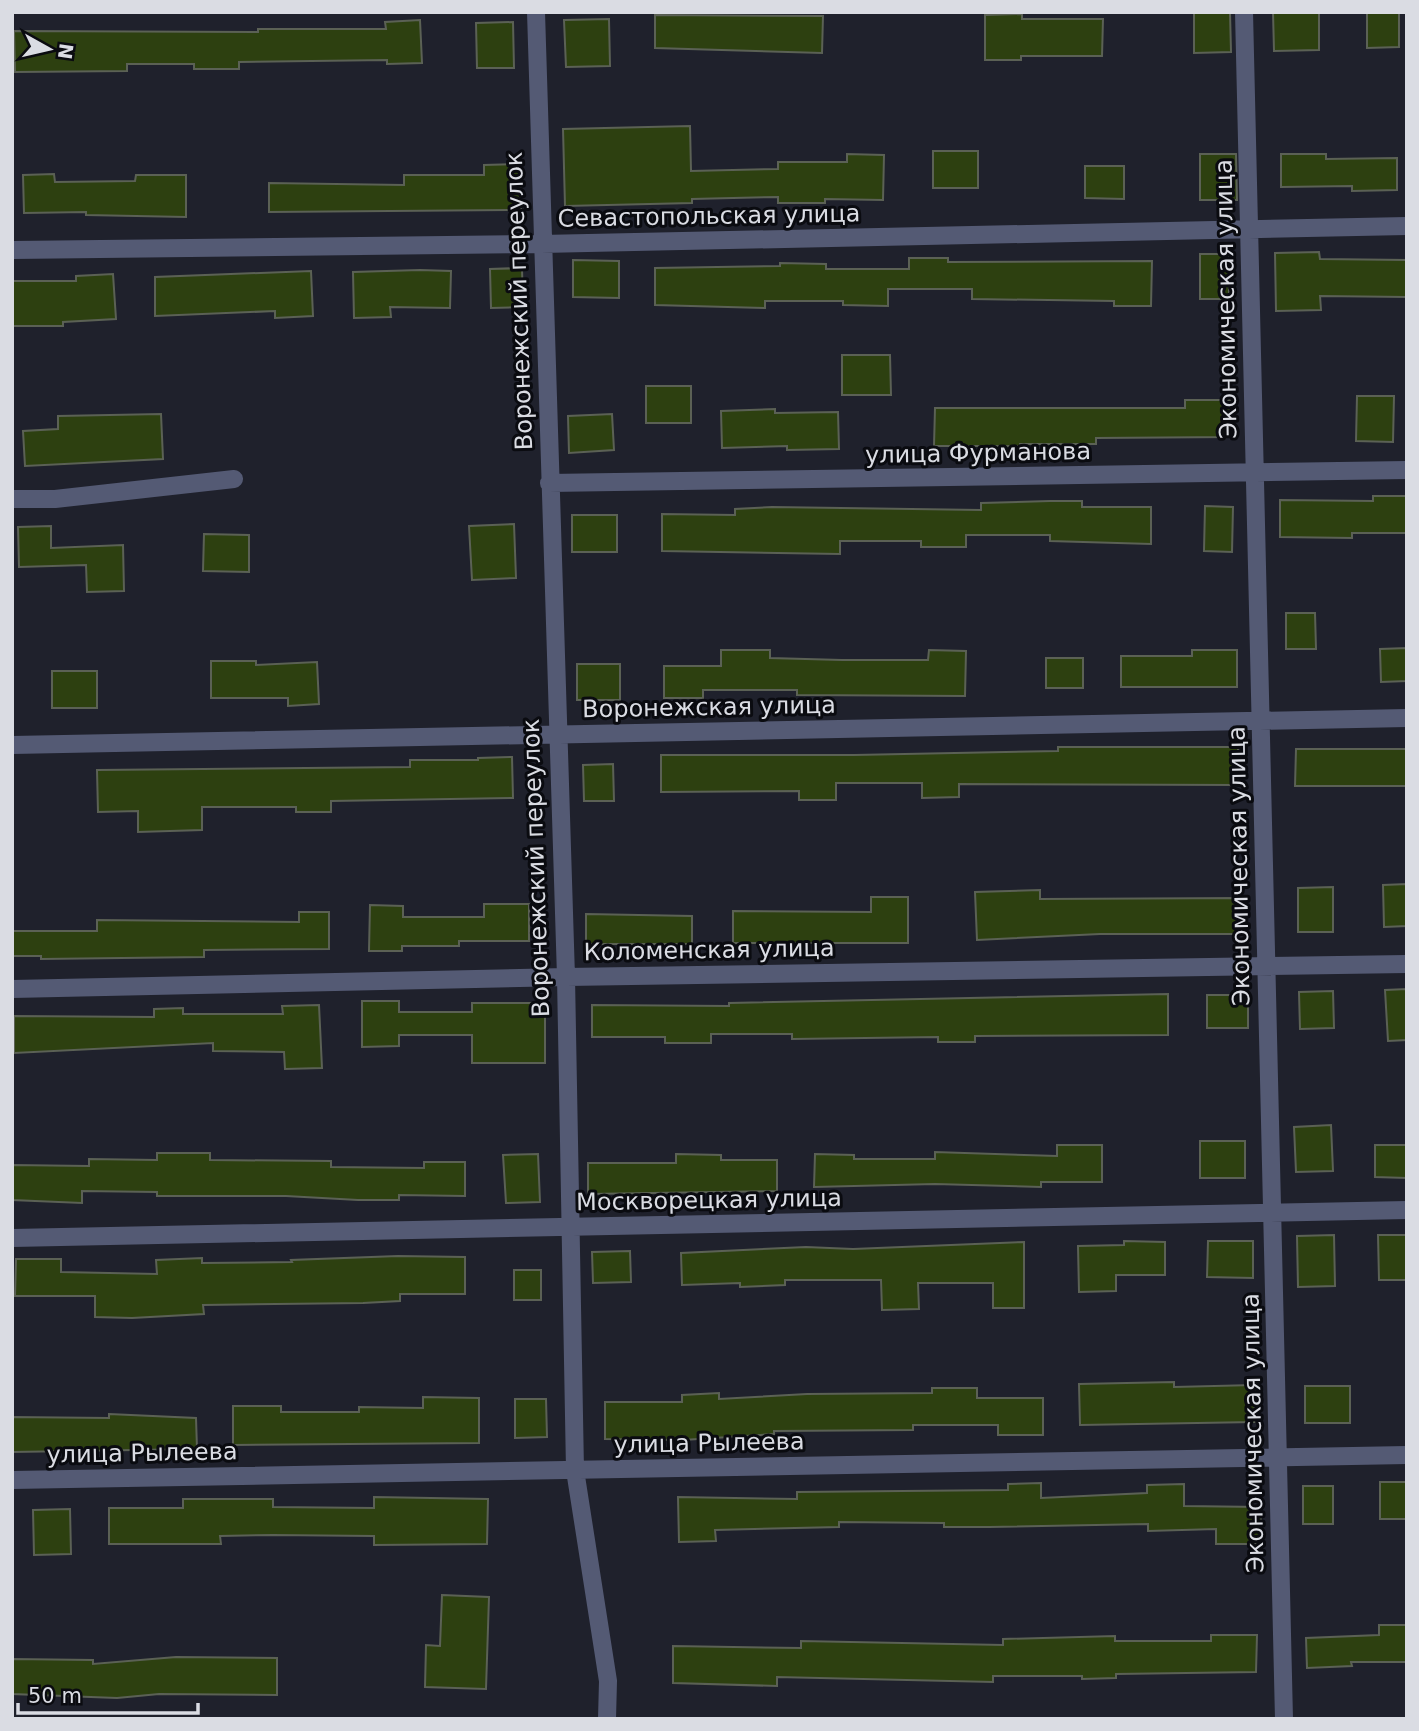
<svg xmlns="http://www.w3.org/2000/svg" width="1419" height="1731" font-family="'DejaVu Sans',sans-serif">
<rect width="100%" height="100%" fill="#1f212c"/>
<path fill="#2d4010" stroke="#5b6155" stroke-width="2" d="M 1194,12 L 1230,12 L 1231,52 L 1194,53 Z
M 1273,12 L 1319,12 L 1319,50 L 1274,51 Z
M 1367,12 L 1399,12 L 1399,47 L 1367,48 Z
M 1022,14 L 1022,19 L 1103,19 L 1102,56 L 1021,56 L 1021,60 L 985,60 L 985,15 Z
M 655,15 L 823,16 L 822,53 L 655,48 Z
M 609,19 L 610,66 L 566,67 L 564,20 Z
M 420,20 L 422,63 L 387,64 L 387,60 L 239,62 L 239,69 L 194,69 L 194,64 L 127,64 L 127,71 L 15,72 L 14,31 L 258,32 L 258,29 L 386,29 L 385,22 Z
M 513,22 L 514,68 L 477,68 L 476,23 Z
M 690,126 L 691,171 L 778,169 L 778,162 L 847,162 L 847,154 L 884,155 L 883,200 L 825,199 L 825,203 L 778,203 L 778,197 L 692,199 L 692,203 L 565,206 L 563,129 Z
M 933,151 L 978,151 L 978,188 L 933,188 Z
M 1200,154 L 1236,154 L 1237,200 L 1200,200 Z
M 1281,154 L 1326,154 L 1326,159 L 1397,158 L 1397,190 L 1352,191 L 1352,186 L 1281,187 Z
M 520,164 L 521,210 L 269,212 L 269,183 L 404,185 L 404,175 L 484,175 L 484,165 Z
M 1085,166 L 1124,166 L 1124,199 L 1085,198 Z
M 54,174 L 55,182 L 135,181 L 136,175 L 186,175 L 186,217 L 86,215 L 86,212 L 24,213 L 23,175 Z
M 1319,252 L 1320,259 L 1407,260 L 1407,297 L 1320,296 L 1321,310 L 1276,311 L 1275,253 Z
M 1200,254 L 1229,254 L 1229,299 L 1200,299 Z
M 909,258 L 948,258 L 948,262 L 1152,261 L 1151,306 L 1114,306 L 1114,301 L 972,299 L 972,289 L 888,289 L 888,306 L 843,305 L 843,301 L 765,301 L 765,308 L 655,305 L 655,268 L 780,266 L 780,263 L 826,264 L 826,269 L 909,269 Z
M 573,260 L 619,261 L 619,298 L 573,297 Z
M 522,268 L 523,307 L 491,308 L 490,269 Z
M 420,270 L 451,271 L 450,308 L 390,307 L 391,317 L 354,318 L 353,272 Z
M 311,271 L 313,316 L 275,318 L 275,311 L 155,316 L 155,277 Z
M 113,274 L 116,319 L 63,322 L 63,326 L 12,326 L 12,281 L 76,281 L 76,276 Z
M 842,355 L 890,355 L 891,395 L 842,395 Z
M 646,386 L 691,386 L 691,423 L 646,423 Z
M 1357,396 L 1394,396 L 1393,442 L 1356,441 Z
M 1185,400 L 1230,400 L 1230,437 L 1096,438 L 1096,444 L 1020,444 L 1020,446 L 934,446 L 935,408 L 1185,408 Z
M 775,409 L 775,413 L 838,412 L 839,449 L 787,450 L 787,446 L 722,448 L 721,411 Z
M 161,414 L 163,459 L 25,466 L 23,431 L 58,429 L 58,416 Z
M 612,414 L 614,450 L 569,453 L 568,416 Z
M 1373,496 L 1407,496 L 1407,533 L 1352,533 L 1352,538 L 1280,537 L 1280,500 L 1373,501 Z
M 1050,501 L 1082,501 L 1082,507 L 1151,507 L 1151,544 L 1050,541 L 1050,535 L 966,535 L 966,547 L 921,547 L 921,541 L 840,541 L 840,554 L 662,551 L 662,514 L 735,515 L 735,509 L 772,507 L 981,510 L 981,503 Z
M 1205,506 L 1233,507 L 1232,552 L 1204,551 Z
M 572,515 L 617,515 L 617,552 L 572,552 Z
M 514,524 L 516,578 L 472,580 L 469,526 Z
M 51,526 L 51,548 L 123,545 L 124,591 L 87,592 L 86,565 L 19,567 L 18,527 Z
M 204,534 L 249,535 L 249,572 L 203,571 Z
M 1286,613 L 1315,613 L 1316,649 L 1286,649 Z
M 1407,648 L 1407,681 L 1381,682 L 1380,649 Z
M 721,650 L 770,650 L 770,658 L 842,660 L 928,660 L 929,650 L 966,651 L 965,696 L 797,695 L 797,690 L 703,690 L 703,698 L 664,698 L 664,666 L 721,666 Z
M 1192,650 L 1237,650 L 1237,687 L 1121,687 L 1121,656 L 1192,656 Z
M 1046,658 L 1083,658 L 1083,688 L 1046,688 Z
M 211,661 L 256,661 L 256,665 L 317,662 L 319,704 L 288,706 L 288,698 L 211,698 Z
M 577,664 L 620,664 L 620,700 L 577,700 Z
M 52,671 L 97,671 L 97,708 L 52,708 Z
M 1058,747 L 1238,747 L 1238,785 L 959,784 L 959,797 L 922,798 L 922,783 L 836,783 L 836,800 L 799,800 L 799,791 L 661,792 L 661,755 L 854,755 L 1058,751 Z
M 1296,749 L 1407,749 L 1407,786 L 1295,786 Z
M 512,757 L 513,798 L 331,801 L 331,812 L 296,812 L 296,807 L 202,807 L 202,830 L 138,832 L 138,811 L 98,812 L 97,770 L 410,767 L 410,760 L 478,760 L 478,758 Z
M 613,764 L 614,801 L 584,801 L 583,765 Z
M 1407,884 L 1407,926 L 1384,927 L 1383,885 Z
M 1333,887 L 1333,932 L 1298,932 L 1298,888 Z
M 1040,890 L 1040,899 L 1245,898 L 1245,934 L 1100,934 L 977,940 L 975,892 Z
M 871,897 L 908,897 L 908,943 L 733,943 L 733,911 L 871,912 Z
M 484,904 L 529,904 L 529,941 L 459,941 L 459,946 L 402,946 L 402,951 L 369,951 L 370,905 L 403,906 L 403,917 L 484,917 Z
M 299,912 L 329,912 L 329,949 L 204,950 L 204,957 L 41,959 L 41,956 L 12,956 L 12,931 L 97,931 L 97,920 L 299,922 Z
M 586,914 L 692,916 L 692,944 L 586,944 Z
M 1407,989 L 1407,1040 L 1388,1041 L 1385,990 Z
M 1333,991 L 1334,1028 L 1300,1029 L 1299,992 Z
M 1168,994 L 1168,1035 L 975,1036 L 975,1042 L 938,1042 L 938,1037 L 792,1039 L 792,1034 L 711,1034 L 711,1043 L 665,1043 L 665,1037 L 592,1037 L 592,1005 L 729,1006 L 729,1003 Z
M 1207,995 L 1248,995 L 1248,1028 L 1207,1028 Z
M 362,1001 L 399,1001 L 399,1012 L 472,1012 L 472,1003 L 545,1003 L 545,1063 L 472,1063 L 472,1035 L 399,1035 L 399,1046 L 362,1047 Z
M 319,1005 L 322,1068 L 285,1069 L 284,1052 L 213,1051 L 213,1043 L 14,1053 L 14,1016 L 154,1017 L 154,1009 L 183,1008 L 183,1014 L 283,1014 L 282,1006 Z
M 1331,1125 L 1333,1171 L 1296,1172 L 1294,1127 Z
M 1200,1141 L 1245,1141 L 1245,1178 L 1200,1178 Z
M 1057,1145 L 1102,1145 L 1102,1182 L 1041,1182 L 1041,1187 L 935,1184 L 814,1187 L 815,1154 L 854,1155 L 854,1159 L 935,1159 L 935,1152 L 1057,1156 Z
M 1375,1145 L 1407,1145 L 1407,1178 L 1375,1177 Z
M 157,1153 L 210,1153 L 210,1160 L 331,1161 L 331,1167 L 424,1168 L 424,1162 L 465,1162 L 465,1196 L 399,1195 L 399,1200 L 358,1200 L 286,1196 L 157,1196 L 157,1192 L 82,1191 L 82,1203 L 12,1200 L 12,1165 L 89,1166 L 89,1159 L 157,1160 Z
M 538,1154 L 540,1202 L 506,1203 L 503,1155 Z
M 676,1154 L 721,1155 L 721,1160 L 777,1160 L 777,1191 L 588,1194 L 588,1163 L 676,1163 Z
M 1334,1235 L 1335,1286 L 1298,1287 L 1297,1236 Z
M 1378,1235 L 1407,1235 L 1407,1280 L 1379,1280 Z
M 1124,1241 L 1165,1242 L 1165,1275 L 1116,1275 L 1116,1291 L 1079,1292 L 1078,1246 L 1124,1245 Z
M 1208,1241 L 1253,1241 L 1253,1278 L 1207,1277 Z
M 1024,1242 L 1024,1308 L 993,1308 L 993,1283 L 918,1283 L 919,1309 L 882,1310 L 881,1280 L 785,1280 L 785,1285 L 740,1287 L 740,1283 L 682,1285 L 681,1253 L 806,1247 L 853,1249 Z
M 630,1251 L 631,1282 L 593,1283 L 592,1252 Z
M 398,1256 L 465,1257 L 465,1294 L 400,1294 L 400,1301 L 363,1303 L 203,1305 L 204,1314 L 132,1318 L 95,1317 L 95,1296 L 15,1296 L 16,1259 L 61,1259 L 61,1272 L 157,1274 L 156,1260 L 202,1258 L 202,1263 L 292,1262 L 291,1260 Z
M 514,1270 L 541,1270 L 541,1300 L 514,1300 Z
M 1174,1382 L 1174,1387 L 1254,1385 L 1255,1422 L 1080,1425 L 1079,1384 Z
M 1305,1386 L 1350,1386 L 1350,1423 L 1305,1423 Z
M 932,1388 L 977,1388 L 977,1398 L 1043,1398 L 1043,1435 L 998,1435 L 998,1425 L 913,1425 L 913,1430 L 774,1431 L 774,1434 L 683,1440 L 605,1439 L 605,1402 L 682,1402 L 682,1395 L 719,1393 L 719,1399 L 807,1394 L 932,1393 Z
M 423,1397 L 479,1398 L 479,1443 L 233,1445 L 233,1406 L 281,1406 L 281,1412 L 359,1412 L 359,1407 L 423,1408 Z
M 515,1399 L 546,1399 L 547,1437 L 515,1438 Z
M 109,1414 L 196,1418 L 197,1449 L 12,1452 L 12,1417 L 109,1418 Z
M 1380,1482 L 1407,1482 L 1407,1519 L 1380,1519 Z
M 1041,1483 L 1041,1498 L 1147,1493 L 1147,1485 L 1184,1484 L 1184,1506 L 1261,1507 L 1261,1544 L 1216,1544 L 1216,1529 L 1148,1531 L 1148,1524 L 989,1527 L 944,1527 L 944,1523 L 839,1522 L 839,1527 L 715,1530 L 716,1541 L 679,1542 L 678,1497 L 797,1499 L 797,1492 L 1008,1490 L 1008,1484 Z
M 1303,1486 L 1333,1486 L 1333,1524 L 1303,1524 Z
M 374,1497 L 488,1499 L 487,1544 L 374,1545 L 374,1536 L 273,1535 L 220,1536 L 221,1544 L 109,1544 L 109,1508 L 183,1508 L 183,1499 L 273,1499 L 273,1507 L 374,1508 Z
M 70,1509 L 71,1554 L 34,1555 L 33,1510 Z
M 442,1595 L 489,1597 L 486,1689 L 425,1687 L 426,1645 L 440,1646 Z
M 1379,1625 L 1407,1625 L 1407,1662 L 1351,1662 L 1352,1666 L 1307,1668 L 1306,1638 L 1379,1635 Z
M 1211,1635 L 1257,1635 L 1256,1672 L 1116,1674 L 1116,1678 L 1082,1679 L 1082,1676 L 993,1676 L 993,1682 L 777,1677 L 777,1686 L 673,1683 L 673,1646 L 801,1648 L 801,1641 L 1003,1645 L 1003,1639 L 1115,1636 L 1115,1641 L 1211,1641 Z
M 176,1657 L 277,1658 L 277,1695 L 159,1694 L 117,1698 L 12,1694 L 12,1659 L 93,1660 L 93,1664 Z"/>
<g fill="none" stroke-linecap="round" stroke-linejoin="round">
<path stroke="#545a74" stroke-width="18" d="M 536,12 L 566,977 L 575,1470 L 608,1681 L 607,1719
M 1244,12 L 1284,1719
M 12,250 L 541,244 L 1407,226
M 549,483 L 1407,470
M 12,499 L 55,499 L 234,479
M 12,745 L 1407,718
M 12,989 L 566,977 L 1407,964
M 12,1238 L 1407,1210
M 12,1480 L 1407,1455"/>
</g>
<g text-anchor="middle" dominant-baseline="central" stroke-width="6" stroke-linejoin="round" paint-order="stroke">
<g font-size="24" fill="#dadce3" stroke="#0a0b10">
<text transform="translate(709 216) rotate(-1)">Севастопольская улица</text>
<text transform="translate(1226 299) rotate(-91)">Экономическая улица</text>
<text transform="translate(519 301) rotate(-92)">Воронежский переулок</text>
<text transform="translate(978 453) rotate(-1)">улица Фурманова</text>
<text transform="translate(709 707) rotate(-1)">Воронежская улица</text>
<text transform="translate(1239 866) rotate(-91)">Экономическая улица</text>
<text transform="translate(536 868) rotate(-92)">Воронежский переулок</text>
<text transform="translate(709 950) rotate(-1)">Коломенская улица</text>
<text transform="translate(709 1200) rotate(-1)">Москворецкая улица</text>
<text transform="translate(1253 1433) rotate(-91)">Экономическая улица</text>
<text transform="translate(709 1443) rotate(-1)">улица Рылеева</text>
<text transform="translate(142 1453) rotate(-1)">улица Рылеева</text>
</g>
</g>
<rect width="1419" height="1731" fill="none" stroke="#dadce3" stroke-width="28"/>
<g transform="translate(49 49) rotate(98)" stroke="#0a0b10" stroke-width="5" paint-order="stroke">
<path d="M0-5L12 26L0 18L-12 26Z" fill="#dadce3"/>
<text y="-10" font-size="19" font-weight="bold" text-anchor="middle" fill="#dadce3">N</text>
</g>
<path d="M18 1703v10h180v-10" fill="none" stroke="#dadce3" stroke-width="3.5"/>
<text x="28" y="1703" font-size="21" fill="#dadce3" stroke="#0a0b10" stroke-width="5" paint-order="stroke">50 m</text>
</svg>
